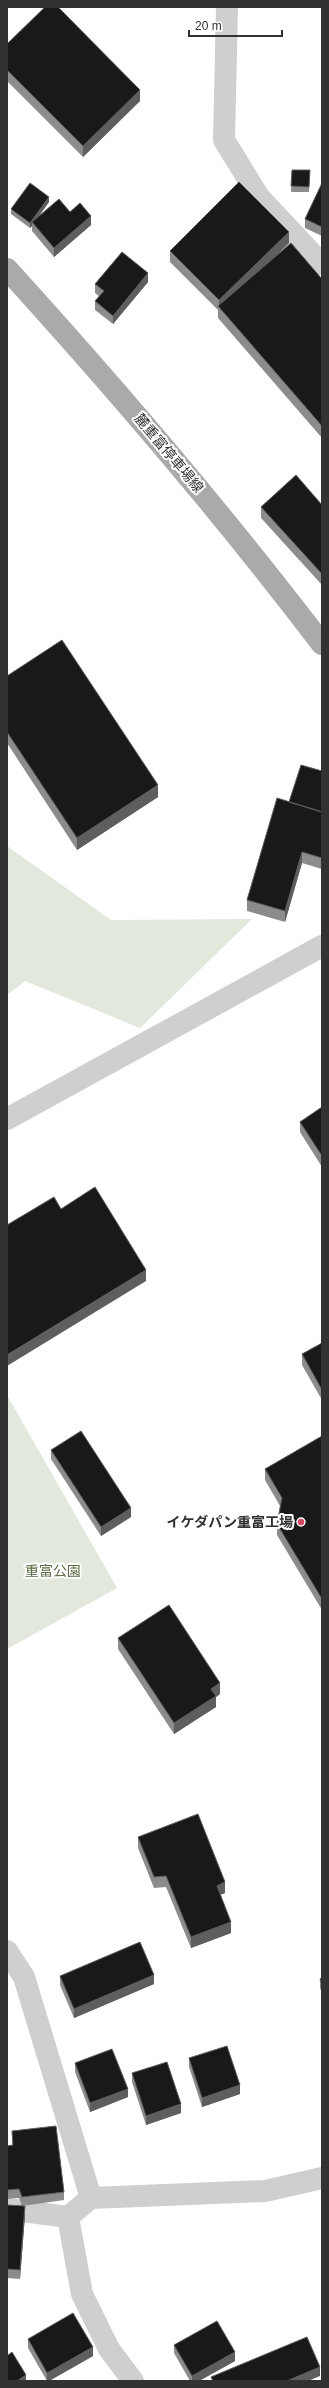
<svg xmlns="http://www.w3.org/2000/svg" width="329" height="2388" font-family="Arial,'Noto Sans JP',sans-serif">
<rect width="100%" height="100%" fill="#fff"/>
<path fill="#e3e8dc" d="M 7,846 L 111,920 L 252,919 L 140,1028 L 25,981 L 7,995 Z
M 7,1395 L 117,1588 L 7,1649 Z"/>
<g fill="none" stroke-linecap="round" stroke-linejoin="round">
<path stroke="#cfcfcf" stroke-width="22" d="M 227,7 L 224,140 L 259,197 L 322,264
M 7,1119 L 322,946
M 7,1951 L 24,1977 L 91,2198
M 7,2209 L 68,2217 L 91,2198 L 265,2191 L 322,2178
M 68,2217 L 82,2294 L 109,2349 L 133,2381"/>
<path stroke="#aaa" stroke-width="22" d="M 7,269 C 117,390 223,514 322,644"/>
</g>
<path fill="#8c8c8c" d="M 7,44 L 140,101 L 83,157 L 7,81 Z
M 292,170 L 310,170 L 309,192 L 291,192 Z
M 322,183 L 322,236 L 305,228 L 305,219 Z
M 49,202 L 39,216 L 70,212 L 91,225 L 54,257 L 32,231 L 32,226 L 30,228 L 11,214 L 11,209 Z
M 289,243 L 272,260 L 322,279 L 322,438 L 218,318 L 218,310 L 170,262 L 170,251 Z
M 148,282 L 113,324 L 95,310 L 95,301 L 99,296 L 95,293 L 95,284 Z
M 322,505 L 322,585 L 261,518 L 261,507 Z
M 7,676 L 158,797 L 77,850 L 7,743 Z
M 322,771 L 322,869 L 302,863 L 285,922 L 247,911 L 247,900 L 289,802 Z
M 322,1107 L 322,1167 L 300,1132 L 300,1122 Z
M 322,1343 L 322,1400 L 302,1365 L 302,1354 Z
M 322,1436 L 322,1610 L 277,1535 L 277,1524 L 280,1506 L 265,1480 L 265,1469 Z
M 51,1450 L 131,1517 L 101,1536 L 51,1459 Z
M 118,1638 L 220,1694 L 216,1697 L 216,1707 L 174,1734 L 118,1649 Z
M 138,1837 L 225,1893 L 220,1895 L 231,1933 L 191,1948 L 166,1887 L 154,1888 L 138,1848 Z
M 60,1976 L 154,1984 L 74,2018 L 60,1985 Z
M 322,1978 L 322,1993 L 320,1988 L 320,1979 Z
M 189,2058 L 240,2094 L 202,2107 L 189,2067 Z
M 75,2063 L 128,2097 L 90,2112 L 75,2072 Z
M 132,2073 L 181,2113 L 146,2125 L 132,2082 Z
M 12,2131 L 64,2192 L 64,2200 L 22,2206 L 19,2198 L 7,2199 L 7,2146 L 12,2145 Z
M 7,2205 L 25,2215 L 20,2279 L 7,2278 Z
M 28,2339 L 93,2356 L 49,2381 L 47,2381 L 28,2348 Z
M 174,2345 L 235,2361 L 199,2381 L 190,2381 L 174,2353 Z"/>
<path fill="#5e5e5e" d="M 140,90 L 140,101 L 83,157 L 83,146 Z
M 49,197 L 49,202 L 33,224 L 32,222 L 32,226 L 30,228 L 30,223 Z
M 91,216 L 91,225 L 54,257 L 54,248 Z
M 289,232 L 289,243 L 221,309 L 219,308 L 219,300 Z
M 148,273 L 148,282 L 113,324 L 113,316 Z
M 158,785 L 158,797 L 77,850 L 77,838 Z
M 302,852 L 302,863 L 285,922 L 285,911 Z
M 146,1270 L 146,1281 L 7,1366 L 7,1355 Z
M 131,1508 L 131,1517 L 101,1536 L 101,1527 Z
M 220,1683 L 220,1694 L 216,1697 L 216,1707 L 174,1734 L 174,1723 L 211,1689 Z
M 225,1882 L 225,1893 L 217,1896 L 217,1886 Z
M 231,1922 L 231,1933 L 191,1948 L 191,1937 Z
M 154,1975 L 154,1984 L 74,2018 L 74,2009 Z
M 240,2085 L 240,2094 L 202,2107 L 202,2098 Z
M 128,2089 L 128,2097 L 90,2112 L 90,2103 Z
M 181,2104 L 181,2113 L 146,2125 L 146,2116 Z
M 25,2206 L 25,2215 L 20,2279 L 20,2270 Z
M 93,2347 L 93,2356 L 49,2381 L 47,2381 L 47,2373 Z
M 235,2352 L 235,2361 L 199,2381 L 192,2381 L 192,2376 Z
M 320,2367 L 320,2376 L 308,2381 L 287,2381 Z
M 26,2375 L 26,2380 L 24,2381 L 17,2381 Z"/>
<path fill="#191919" stroke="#5e5e5e" d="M 45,7 L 58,7 L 140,90 L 83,146 L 7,70 L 7,44 Z
M 292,170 L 310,170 L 309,187 L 291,186 Z
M 239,182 L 289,232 L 219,300 L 170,251 Z
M 30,183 L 49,197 L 30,223 L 11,209 Z
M 322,183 L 322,227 L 305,219 Z
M 59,199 L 70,212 L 80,203 L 91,216 L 54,248 L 32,222 Z
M 291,243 L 322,279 L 322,426 L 218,306 Z
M 122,252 L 148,273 L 113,316 L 95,301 L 104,291 L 95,284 Z
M 296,475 L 322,505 L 322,574 L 261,507 Z
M 62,640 L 158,785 L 77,838 L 7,732 L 7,676 Z
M 301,765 L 322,771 L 322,812 L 289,802 Z
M 277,798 L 322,812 L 322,858 L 302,852 L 285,911 L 247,900 Z
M 322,1107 L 322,1156 L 300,1122 Z
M 95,1187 L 146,1270 L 7,1355 L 7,1225 L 54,1197 L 61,1209 Z
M 322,1343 L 322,1390 L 302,1354 Z
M 81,1431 L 131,1508 L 101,1527 L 51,1450 Z
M 322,1436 L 322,1599 L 277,1524 L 282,1498 L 265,1469 Z
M 169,1605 L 220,1683 L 211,1689 L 216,1696 L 174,1723 L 118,1638 Z
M 198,1814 L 225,1882 L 217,1886 L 231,1922 L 191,1937 L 166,1876 L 154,1877 L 138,1837 Z
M 140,1942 L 154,1975 L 74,2009 L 60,1976 Z
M 322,1978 L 322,1985 L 320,1979 Z
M 227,2046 L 240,2085 L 202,2098 L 189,2058 Z
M 112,2049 L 128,2089 L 90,2103 L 75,2063 Z
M 167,2062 L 181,2104 L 146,2116 L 132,2073 Z
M 56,2126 L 64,2192 L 22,2197 L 19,2189 L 7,2190 L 7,2146 L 13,2145 L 12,2131 Z
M 7,2205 L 25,2206 L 20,2270 L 7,2269 Z
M 73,2313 L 93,2347 L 47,2373 L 28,2339 Z
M 217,2321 L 235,2352 L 192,2376 L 174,2345 Z
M 307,2337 L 320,2367 L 287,2381 L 213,2381 L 211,2377 Z
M 12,2352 L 26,2375 L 17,2381 L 7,2381 L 7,2356 Z"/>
<circle fill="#d64764" stroke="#fff" stroke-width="1.5" cx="301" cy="1522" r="4"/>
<g text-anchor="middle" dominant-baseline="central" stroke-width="4" stroke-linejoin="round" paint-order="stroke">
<g font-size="14" fill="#323232" stroke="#fff">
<text transform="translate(169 453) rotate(50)">麓重富停車場線</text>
</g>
<g font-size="14" font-weight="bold" fill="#323232" stroke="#fff" text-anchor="end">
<text x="293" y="1522">イケダパン重富工場</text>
</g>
<g font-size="14" fill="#5a6a43" stroke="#fff">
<text x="53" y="1571">重富公園</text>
</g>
</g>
<rect width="329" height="2388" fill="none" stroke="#323232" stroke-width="16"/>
<path d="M189 30v6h93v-6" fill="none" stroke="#323232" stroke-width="2"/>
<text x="195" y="30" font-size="12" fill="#323232" stroke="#ffffff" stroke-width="3" paint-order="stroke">20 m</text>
</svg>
